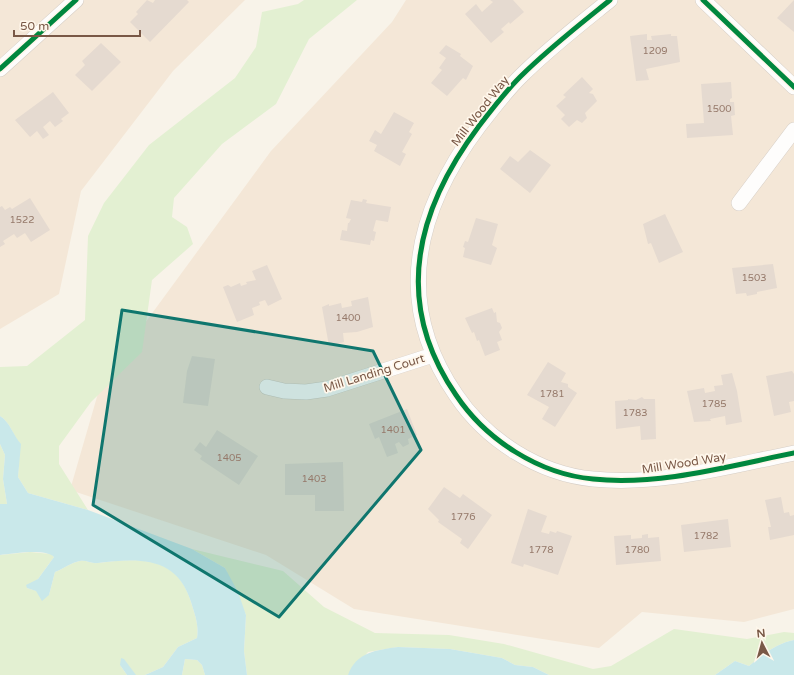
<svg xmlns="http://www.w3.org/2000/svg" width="794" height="675" font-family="'Varela Round',sans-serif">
<rect width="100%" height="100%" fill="#f8f3e9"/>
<path fill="#f4e7d7" d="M 0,0 L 245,0 L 173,71 L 81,191 L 59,294 L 0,329 Z
M 406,0 L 794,0 L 794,609 L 744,622 L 642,612 L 599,648 L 354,609 L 266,555 L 70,490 L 101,383 L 271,151 L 392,22 Z"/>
<path fill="#e3f0d2" d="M 304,0 L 357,0 L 309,39 L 276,104 L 222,144 L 174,198 L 172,217 L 187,227 L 193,244 L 152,280 L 142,352 L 91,402 L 59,446 L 59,464 L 88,510 L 28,493 L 18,477 L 20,444 C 13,435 10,422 0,416 L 0,367 L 27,366 L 85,320 L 88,236 L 104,203 L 149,145 L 235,78 L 256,47 L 262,12 L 298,4 Z
M 0,444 L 5,455 L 3,479 L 7,504 L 0,504 Z
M 192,549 L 283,571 L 324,607 L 375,633 L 449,635 L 504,644 L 593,669 L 611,666 L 674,629 L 747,639 L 784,632 L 794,633 L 794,640 C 777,643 762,655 749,666 L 735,661 L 715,675 L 549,675 L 533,667 L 515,665 L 502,658 L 450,649 L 398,647 L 368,652 L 348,675 L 247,675 L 244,651 L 246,615 L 225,568 Z
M 30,552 L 51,554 L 54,557 L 38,579 L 27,588 L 49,595 L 55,572 C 63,569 72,562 80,561 C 86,560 92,564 98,563 C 140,558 177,555 191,602 C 195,615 199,625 197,638 L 178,647 L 163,667 L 145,675 L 135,675 L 120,665 L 127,675 L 0,675 L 0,555 Z
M 185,659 L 197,660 L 202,665 L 205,675 L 182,675 Z"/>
<path fill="#c9e8ea" d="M 0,416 C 10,422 13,435 21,444 L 18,477 L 28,493 L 88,510 L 192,549 L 225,568 L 238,592 L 246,615 L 244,651 L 247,675 L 205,675 L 202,665 L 197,660 L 185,659 L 182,675 L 145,675 L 163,667 L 178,647 L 197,638 C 199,625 195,615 191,602 C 177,556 139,558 98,563 C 92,564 86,560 80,561 C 72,562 63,569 55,572 L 49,595 L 42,601 L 36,591 L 27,588 L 26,585 L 38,579 L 54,557 C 44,548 13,554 0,555 L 0,504 L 7,504 L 3,479 L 5,455 L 0,444 Z
M 794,640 L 794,675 L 715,675 L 735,661 L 749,666 C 762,655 777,643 794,640 Z
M 398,647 L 450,649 L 502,658 L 515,665 L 533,667 L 549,675 L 348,675 C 356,652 377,650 398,647 Z
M 121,658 L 124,659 L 136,675 L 127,675 L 120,665 Z"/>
<path fill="#e5dad0" d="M 147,0 L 153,3 L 155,0 L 187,0 L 189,2 L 150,42 L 130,22 L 138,14 L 136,12 Z
M 490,0 L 513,0 L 524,12 L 510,24 L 509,22 L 501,29 L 504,32 L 491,43 L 465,14 L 476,4 L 482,12 L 493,2 Z
M 794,0 L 794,32 L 777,18 Z
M 647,34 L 647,40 L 652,40 L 651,36 L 671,34 L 671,36 L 677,36 L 680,62 L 646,69 L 649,80 L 636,81 L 630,36 Z
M 101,43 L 121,62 L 92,91 L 75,75 L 85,65 L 82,61 Z
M 446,45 L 461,54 L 460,56 L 473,66 L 466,80 L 463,78 L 447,96 L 431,83 L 442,70 L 439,68 L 446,58 L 439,53 Z
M 582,77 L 593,89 L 589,93 L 593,94 L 597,101 L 585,113 L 587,118 L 582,123 L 577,120 L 569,127 L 561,119 L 565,115 L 556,106 L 566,97 L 563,95 Z
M 731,82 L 732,98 L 730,99 L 730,102 L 734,102 L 735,115 L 731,116 L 733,135 L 687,138 L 686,124 L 704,123 L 701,84 Z
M 53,92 L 69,113 L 61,119 L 63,121 L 55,127 L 50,121 L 43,127 L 49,135 L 43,139 L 37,131 L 30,137 L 15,120 Z
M 394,112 L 414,123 L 409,132 L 412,134 L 402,152 L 406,154 L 400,166 L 374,151 L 377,145 L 369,141 L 375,130 L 381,134 Z
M 530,150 L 551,165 L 530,193 L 500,169 L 510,156 L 518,162 Z
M 30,198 L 50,230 L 31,242 L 25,233 L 17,238 L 14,234 L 3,241 L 5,244 L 0,247 L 0,207 L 2,206 L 5,210 L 10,207 L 12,209 Z
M 363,199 L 367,200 L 366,203 L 391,207 L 388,222 L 376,220 L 373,231 L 376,232 L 374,241 L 371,240 L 370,245 L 340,240 L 342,230 L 347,231 L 348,223 L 349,223 L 351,219 L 346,218 L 351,200 L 362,202 Z
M 665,214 L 683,252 L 659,263 L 651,243 L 648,244 L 643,224 Z
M 476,218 L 498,224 L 492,245 L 497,248 L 491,265 L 463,257 L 465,248 L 463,247 L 465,241 L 468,242 Z
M 773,264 L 777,288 L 757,292 L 757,294 L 747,296 L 746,293 L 736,294 L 732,268 Z
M 267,265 L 282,299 L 268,306 L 265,300 L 259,302 L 260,305 L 252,308 L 254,315 L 237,322 L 223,287 L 228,285 L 231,287 L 240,283 L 241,286 L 247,284 L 246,282 L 256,280 L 252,271 Z
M 368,297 L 373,327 L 357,332 L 343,333 L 344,342 L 329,346 L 322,307 L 329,304 L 329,306 L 341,303 L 342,308 L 352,306 L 351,301 Z
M 492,308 L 494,313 L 496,312 L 497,322 L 500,323 L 502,328 L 499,332 L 502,340 L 497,342 L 500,350 L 485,356 L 479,340 L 477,341 L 474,332 L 472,333 L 465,318 Z
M 192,356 L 215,359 L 208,406 L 183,403 L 187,371 Z
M 548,362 L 566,373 L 561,382 L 568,384 L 568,387 L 577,393 L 555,427 L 542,419 L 549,407 L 527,395 Z
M 792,371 L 794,374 L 794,401 L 789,402 L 791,412 L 774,416 L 766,376 Z
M 732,373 L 737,391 L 742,422 L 726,425 L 725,416 L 710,419 L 711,421 L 694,422 L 687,391 L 704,388 L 705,393 L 715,391 L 714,386 L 723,385 L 721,375 Z
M 642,397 L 644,399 L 655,399 L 656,439 L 641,440 L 640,426 L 616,429 L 615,401 L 628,400 L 628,399 L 636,400 Z
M 407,409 L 417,435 L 408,439 L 409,444 L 403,447 L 399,442 L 395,444 L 398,453 L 387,457 L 379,437 L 375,439 L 369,424 Z
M 217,430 L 258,456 L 239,485 L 200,459 L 202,456 L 194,450 L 200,442 L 206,447 Z
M 343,462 L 344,511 L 315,511 L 315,495 L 285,495 L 285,464 Z
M 444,487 L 460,498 L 463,494 L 492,515 L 468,549 L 460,543 L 462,539 L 438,522 L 439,520 L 428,509 Z
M 781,497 L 784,513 L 789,512 L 790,516 L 794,515 L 794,535 L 770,540 L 768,527 L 771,527 L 765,500 Z
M 528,509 L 547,516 L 541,532 L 549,534 L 550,531 L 556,533 L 557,531 L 572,536 L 558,575 L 524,564 L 523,567 L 511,563 Z
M 728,519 L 731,547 L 684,552 L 681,525 Z
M 648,534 L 648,538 L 659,537 L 661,561 L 616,565 L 614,536 L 631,535 L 631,539 L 642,538 L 642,535 Z"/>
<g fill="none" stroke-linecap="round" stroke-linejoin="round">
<defs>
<path id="minor" d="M 610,0 C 579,25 548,49 520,77 C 505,92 492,109 479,126 C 416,210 392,302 456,395 C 486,440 539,474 593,479 C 659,486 729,466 794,453
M 703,0 L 794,87
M 0,69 L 76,0
M 739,203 L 794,130
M 267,387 L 284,391 L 306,392 L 327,389 L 433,355"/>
</defs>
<use href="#minor" stroke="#d6cec6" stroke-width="16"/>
<use href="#minor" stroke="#fefdfc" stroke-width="15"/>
<defs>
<path id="cycleway" d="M 610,0 C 579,25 548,49 520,77 C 505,92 492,109 479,126 C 416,210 392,302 456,395 C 486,440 539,474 593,479 C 659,486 729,466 794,453
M 703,0 L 794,87
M 0,69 L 76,0"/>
</defs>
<use href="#cycleway" stroke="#fff7eb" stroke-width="8"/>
<use href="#cycleway" stroke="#00873e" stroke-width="5"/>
</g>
<path fill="#0f766e" fill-opacity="0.2" stroke="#0f766e" stroke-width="3" stroke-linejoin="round" d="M 122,310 L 373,351 L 421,450 L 279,617 L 93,505 Z"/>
<g text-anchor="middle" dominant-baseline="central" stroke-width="3.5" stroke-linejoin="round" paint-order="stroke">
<g font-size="10" fill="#967a6b">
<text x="655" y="51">1209</text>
<text x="719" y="109">1500</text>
<text x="22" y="220">1522</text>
<text x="754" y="278">1503</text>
<text x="348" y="318">1400</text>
<text x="552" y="394">1781</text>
<text x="714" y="404">1785</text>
<text x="635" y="413">1783</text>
<text x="393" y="430">1401</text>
<text x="229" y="458">1405</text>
<text x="314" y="479">1403</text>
<text x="463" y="517">1776</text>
<text x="706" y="536">1782</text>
<text x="541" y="550">1778</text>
<text x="637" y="550">1780</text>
</g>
<g font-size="12" fill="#795846" stroke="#fff7eb">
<text transform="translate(480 111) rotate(-52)">Mill Wood Way</text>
<text transform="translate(374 373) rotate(-17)">Mill Landing Court</text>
<text transform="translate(684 463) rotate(-9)">Mill Wood Way</text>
</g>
</g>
<g transform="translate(762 643) rotate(354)" stroke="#fff7eb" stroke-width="3" paint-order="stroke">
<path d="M0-3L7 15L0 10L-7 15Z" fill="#795846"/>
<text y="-6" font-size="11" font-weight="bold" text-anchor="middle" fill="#795846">N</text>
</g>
<path d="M14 30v6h126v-6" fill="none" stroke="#795846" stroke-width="2"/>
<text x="20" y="30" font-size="12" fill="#795846" stroke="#fff7eb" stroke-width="3" paint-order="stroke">50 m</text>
</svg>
